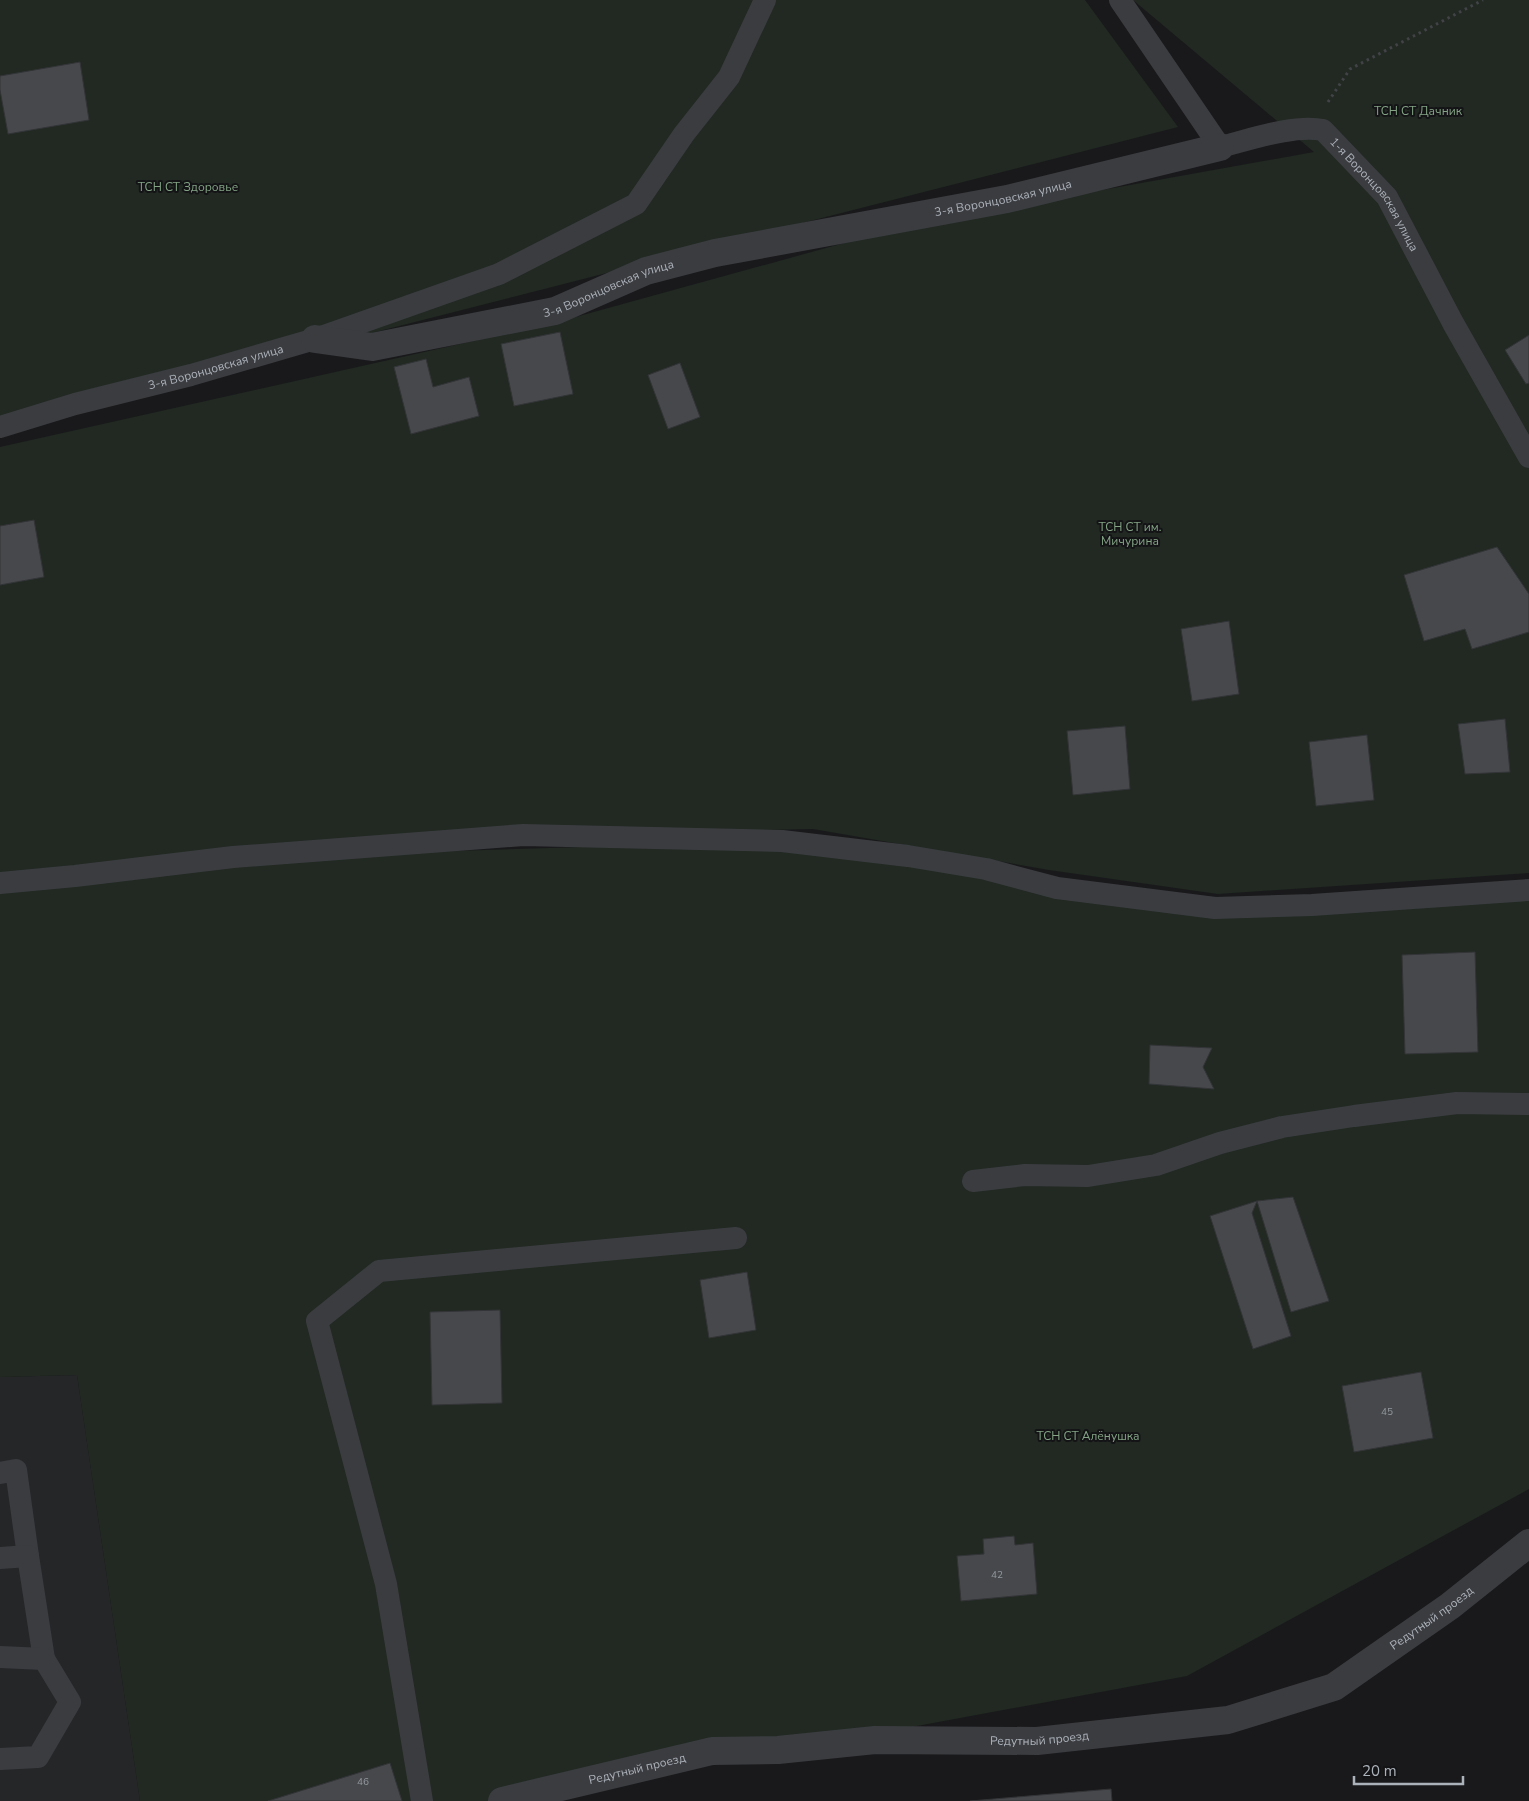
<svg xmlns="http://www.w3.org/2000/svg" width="1529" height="1801" font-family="'Nunito Sans',sans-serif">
<rect width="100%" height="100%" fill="#19191b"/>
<path fill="#252628" d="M 77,1375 L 140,1801 L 0,1801 L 0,1377 Z"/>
<path fill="#212922" d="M 0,0 L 1085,0 L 1178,127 L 0,428 Z
M 1133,0 L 1529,0 L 1529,873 L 1218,894 L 1049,870 L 813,829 L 523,835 L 320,855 L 782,841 L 1143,900 L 1529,890 L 1529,1489 L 1187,1676 L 513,1801 L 140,1801 L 77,1375 L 0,1377 L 0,447 L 554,323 L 913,224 L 1314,152 Z"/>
<path fill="#46484b" stroke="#333437" d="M 80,62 L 89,120 L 8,134 L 0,90 L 0,76 Z
M 560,332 L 573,394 L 514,406 L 501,344 Z
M 1529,335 L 1529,383 L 1526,384 L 1505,350 Z
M 426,359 L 433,387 L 469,377 L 479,416 L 411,434 L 394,367 Z
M 680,363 L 700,417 L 668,429 L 648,375 Z
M 34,520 L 44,577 L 0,585 L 0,526 Z
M 1497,547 L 1529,594 L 1529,632 L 1472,649 L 1465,629 L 1424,641 L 1404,575 Z
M 1229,621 L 1239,694 L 1192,701 L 1181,629 Z
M 1505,719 L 1510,772 L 1465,774 L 1458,724 Z
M 1125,726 L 1130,789 L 1073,795 L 1067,731 Z
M 1367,735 L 1374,800 L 1316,806 L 1309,742 Z
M 1475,952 L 1478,1052 L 1405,1054 L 1402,955 Z
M 1150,1045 L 1212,1048 L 1203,1067 L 1214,1089 L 1149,1084 Z
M 1293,1197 L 1329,1301 L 1291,1312 L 1257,1201 Z
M 1257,1201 L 1252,1213 L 1291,1336 L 1253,1349 L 1210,1216 Z
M 747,1272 L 756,1330 L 709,1338 L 700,1280 Z
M 500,1310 L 502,1403 L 432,1405 L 430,1312 Z
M 1421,1372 L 1433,1438 L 1354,1452 L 1342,1386 Z
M 1014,1536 L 1015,1545 L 1033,1543 L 1037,1594 L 961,1601 L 957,1556 L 984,1554 L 983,1539 Z
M 390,1763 L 402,1801 L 268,1801 Z
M 1111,1789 L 1112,1801 L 970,1801 Z"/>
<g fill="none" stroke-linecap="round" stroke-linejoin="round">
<path stroke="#414347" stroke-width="3" stroke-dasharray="2.5 4" stroke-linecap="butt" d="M 1328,102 L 1350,69 L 1483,0"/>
<g stroke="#3b3c40" stroke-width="22">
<path id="s1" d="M 1120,0 L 1220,147 C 1249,140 1294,124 1323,130 L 1387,197 L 1453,323 L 1529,457"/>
<path id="s2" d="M 0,427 L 75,404 L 191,375 L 315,339 L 499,274 L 636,204 L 684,134 L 729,77 L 765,0"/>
<path d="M 0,883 L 75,876 L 233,857 L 523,835 L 782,841 L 908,856 L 986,869 L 1057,888 L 1215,908 L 1312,905 L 1529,890"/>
<path d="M 973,1181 L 1025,1175 L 1088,1176 L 1156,1165 L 1220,1143 L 1282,1127 L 1354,1116 L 1457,1103 L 1529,1104"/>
<path d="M 0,1473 L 16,1470 L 28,1556"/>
<path d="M 0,1558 L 28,1556 L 44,1659"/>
<path d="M 0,1657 L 44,1659 L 70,1702 L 38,1757 L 0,1759"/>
<path d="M 422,1801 L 386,1584 L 317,1321 L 379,1271 L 736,1238"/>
</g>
<g stroke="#3b3c40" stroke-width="28">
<path id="s3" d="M 315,339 L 372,347 L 555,311 L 646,271 L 715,253 L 1007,199 L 1220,147"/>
<path id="s4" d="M 502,1801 L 712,1751 L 778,1750 L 875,1740 L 1037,1741 L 1228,1720 L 1334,1687 L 1450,1606 L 1529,1543"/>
</g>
</g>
<g text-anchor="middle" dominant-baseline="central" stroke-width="4" stroke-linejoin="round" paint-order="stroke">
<g font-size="10" fill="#92989e">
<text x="1387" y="1412">45</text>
<text x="997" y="1575">42</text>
<text x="363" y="1782">46</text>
</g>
<g font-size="12" fill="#84a485" stroke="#141417">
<text x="1418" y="111">ТСН СТ Дачник</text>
<text x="188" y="187">ТСН СТ Здоровье</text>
<text x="1130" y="527">ТСН СТ им.<tspan x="1130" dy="14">Мичурина</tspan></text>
<text x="1088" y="1436">ТСН СТ Алёнушка</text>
</g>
<g font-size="12" fill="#acb2ba" stroke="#141417">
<text stroke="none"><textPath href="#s1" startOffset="366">1-я Воронцовская улица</textPath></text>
<text stroke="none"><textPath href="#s3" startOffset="708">3-я Воронцовская улица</textPath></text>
<text stroke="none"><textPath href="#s3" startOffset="302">3-я Воронцовская улица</textPath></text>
<text stroke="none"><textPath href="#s2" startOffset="224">3-я Воронцовская улица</textPath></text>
<text stroke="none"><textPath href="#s4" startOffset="964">Редутный проезд</textPath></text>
<text stroke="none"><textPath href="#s4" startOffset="544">Редутный проезд</textPath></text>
<text stroke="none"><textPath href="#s4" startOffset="139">Редутный проезд</textPath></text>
</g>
</g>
<path d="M1354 1776v8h109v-8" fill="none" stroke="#acb2ba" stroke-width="2.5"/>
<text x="1362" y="1776" font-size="15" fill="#acb2ba" stroke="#141417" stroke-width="4" paint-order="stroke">20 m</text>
</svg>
